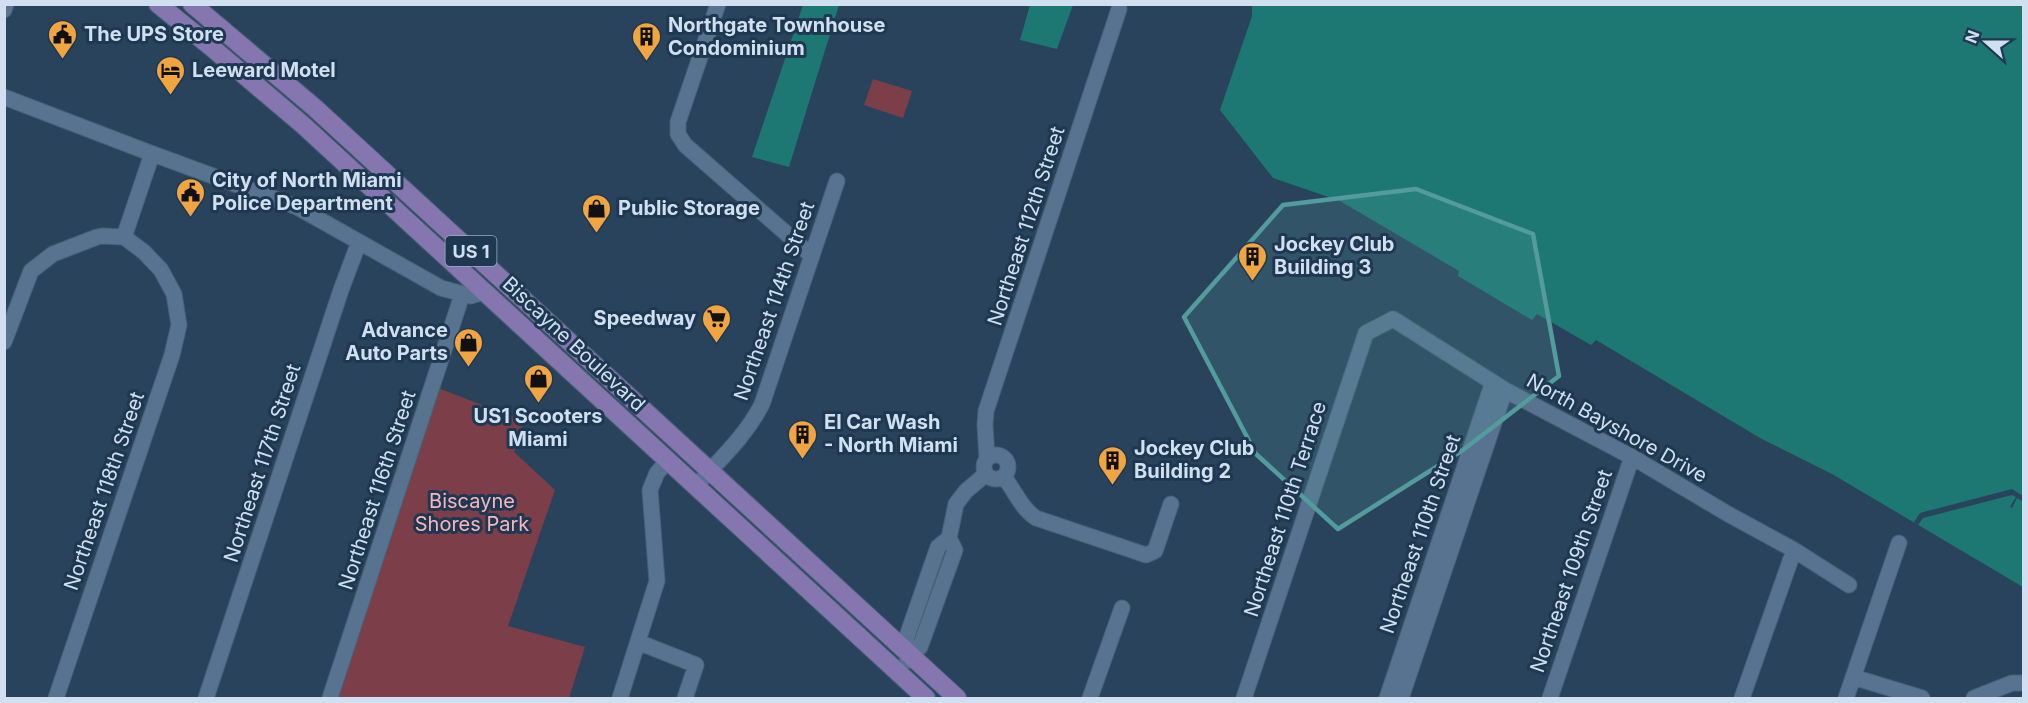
<svg xmlns="http://www.w3.org/2000/svg" width="2028" height="703" font-family="Inter,sans-serif">
<rect width="100%" height="100%" fill="#29435d"/>
<path fill="#7c3e48" d="M 873,79 L 912,91 L 903,118 L 864,105 Z
M 438,388 L 524,421 L 514,452 L 555,490 L 508,626 L 585,647 L 569,698 L 337,698 Z"/>
<path fill="#1d7772" d="M 803,5 L 839,5 L 789,167 L 752,157 Z
M 1030,5 L 1073,5 L 1057,49 L 1020,40 Z
M 1252,5 L 2023,5 L 2023,587 L 1832,474 L 1760,438 L 1596,340 L 1591,345 L 1537,314 L 1532,320 L 1458,276 L 1459,271 L 1340,201 L 1273,178 L 1220,110 L 1252,16 Z"/>
<path fill="#29435d" d="M 2012,489 L 2023,496 L 2024,502 L 2017,498 L 2012,508 L 2010,507 L 2016,497 L 2012,495 L 1923,518 L 1918,525 L 1914,522 L 1920,513 Z"/>
<g fill="none" stroke-linecap="round" stroke-linejoin="round">
<defs>
<path id="minor" d="M 718,4 L 678,122 L 678,134 L 685,145 L 812,256
M 4,10 L 6,4
M 4,97 L 145,151 L 297,207 L 441,288 L 471,296 L 484,292
M 124,237 L 152,154
M 4,342 L 31,271 L 53,254 L 97,237 L 102,236 L 124,237 L 144,252 L 161,270 L 174,294 L 179,325 L 172,355 L 56,698
M984 467a12 12 0 1 1 24 0a12 12 0 1 1-24 0Z
M 987,459 L 985,425 L 986,411 L 1119,9
M 1004,477 C 1015,491 1021,508 1036,518 L 1146,555 L 1155,551 L 1171,504
M 696,486 C 719,460 746,436 762,404 L 837,181
M 638,642 L 696,665 L 685,698
M 910,655 L 906,639 L 938,547 L 949,538 L 956,504 L 966,491 L 986,474
M 907,661 L 910,655 L 920,647 L 955,550 L 949,538
M 1853,677 L 1922,698
M 206,698 L 341,290 L 359,242
M 330,698 L 462,295
M 620,698 L 657,581 L 650,490 L 657,473 L 668,460
M 1090,698 L 1122,608
M 1244,698 L 1366,333 L 1393,319 L 1505,390 L 1632,457 L 1728,514 L 1794,550 L 1849,585
M 1387,698 L 1493,382
M 1401,698 L 1505,390
M 1550,698 L 1632,457
M 1742,698 L 1794,550
M 1846,698 L 1899,543
M 1974,698 L 2012,683 L 2022,683"/>
<path id="major" d="M 158,4 L 210,46 L 303,125 L 926,698
M 192,4 L 315,108 L 957,698"/>
</defs>
<use href="#minor" stroke="#496076" stroke-width="17"/>
<use href="#major" stroke="#496076" stroke-width="20"/>
<use href="#minor" stroke="#577390" stroke-width="15"/>
<use href="#major" stroke="#8676af" stroke-width="18"/>
</g>
<path fill="#539b9c" fill-opacity="0.2" stroke="#539b9c" stroke-width="4.5" stroke-linejoin="round" d="M 1416,189 L 1533,234 L 1559,376 L 1463,450 L 1338,529 L 1256,454 L 1184,317 L 1283,205 Z"/>
<defs>
<symbol id="civic-pin" viewBox="-11 -11 22 30"><path d="M0 17L-7.5 6A9.5 9.5 0 1 1 7.5 6Z" fill="#f1a540" stroke="#1e3852"/><path d="M-.6-6.5H3V-4.5H.6V-3L4-1V1h2V6H-6V1h2V-1L-.6-3ZM-1.2 2.5V6h2.4V2.5Z" fill="#111"/></symbol>
<symbol id="building-pin" viewBox="-11 -11 22 30"><path d="M0 17L-7.5 6A9.5 9.5 0 1 1 7.5 6Z" fill="#f1a540" stroke="#1e3852"/><path d="M-4-6H4V6H1V3H-1V6H-4ZM-2.5-4.3h1.7v1.8h-1.7ZM.8-4.3h1.7v1.8H.8ZM-2.5-1h1.7V.8h-1.7ZM.8-1h1.7V.8H.8Z" fill="#111"/></symbol>
<symbol id="hotel-pin" viewBox="-11 -11 22 30"><path d="M0 17L-7.5 6A9.5 9.5 0 1 1 7.5 6Z" fill="#f1a540" stroke="#1e3852"/><path d="M-6-4.5h1.5V1H6V5H4.5V3h-9V5H-6ZM-4 0a1.8 1.8 0 1 1 3.6 0ZM.5 0V-2.5h3Q6-2.5 6 0Z" fill="#111"/></symbol>
<symbol id="shop-pin" viewBox="-11 -11 22 30"><path d="M0 17L-7.5 6A9.5 9.5 0 1 1 7.5 6Z" fill="#f1a540" stroke="#1e3852"/><path d="M-5-2.5h2.3a2.7 3.5 0 0 1 5.4 0H5L5.5 6h-11ZM-1.5-2.5h3a1.5 2.3 0 0 0-3 0Z" fill="#111"/></symbol>
<symbol id="supermarket-pin" viewBox="-11 -11 22 30"><path d="M0 17L-7.5 6A9.5 9.5 0 1 1 7.5 6Z" fill="#f1a540" stroke="#1e3852"/><path d="M-6-5.5h2.5l.6 2H6L4.5 2H-2.5L-4.4-4H-6ZM-1.5 3.2a1.3 1.3 0 1 0 .1 0ZM3 3.2a1.3 1.3 0 1 0 .1 0Z" fill="#111"/></symbol>
</defs>
<g fill-rule="evenodd">
<use href="#civic-pin" x="46" y="18" width="33" height="45"/>
<use href="#building-pin" x="630" y="20" width="33" height="45"/>
<use href="#hotel-pin" x="154" y="54" width="33" height="45"/>
<use href="#civic-pin" x="174" y="176" width="33" height="45"/>
<use href="#shop-pin" x="580" y="192" width="33" height="45"/>
<use href="#building-pin" x="1236" y="240" width="33" height="45"/>
<use href="#supermarket-pin" x="700" y="302" width="33" height="45"/>
<use href="#shop-pin" x="452" y="326" width="33" height="45"/>
<use href="#shop-pin" x="522" y="362" width="33" height="45"/>
<use href="#building-pin" x="786" y="418" width="33" height="45"/>
<use href="#building-pin" x="1096" y="444" width="33" height="45"/>
</g>
<g text-anchor="middle" dominant-baseline="central" stroke-width="6" stroke-linejoin="round" paint-order="stroke">
<rect fill="#1e3852" stroke="#9baec1" stroke-width="1.5" x="445.5" y="236" width="51" height="30" rx="4.5"/>
<g font-size="18" font-weight="bold" fill="#d0e0f0">
<text x="471" y="251">US 1</text>
</g>
<g font-size="20" font-weight="bold" fill="#d0e0f0" stroke="#1e3852" text-anchor="start">
<text x="668" y="25">Northgate Townhouse<tspan x="668" dy="23">Condominium</tspan></text>
<text x="84" y="34">The UPS Store</text>
<text x="192" y="70">Leeward Motel</text>
<text x="212" y="180">City of North Miami<tspan x="212" dy="23">Police Department</tspan></text>
<text x="618" y="208">Public Storage</text>
<text x="1274" y="244">Jockey Club<tspan x="1274" dy="23">Building 3</tspan></text>
<text x="696" y="318" text-anchor="end">Speedway</text>
<text x="448" y="330" text-anchor="end">Advance<tspan x="448" dy="23">Auto Parts</tspan></text>
<text x="538" y="416" text-anchor="middle">US1 Scooters<tspan x="538" dy="23">Miami</tspan></text>
<text x="824" y="422">El Car Wash<tspan x="824" dy="23">- North Miami</tspan></text>
<text x="1134" y="448">Jockey Club<tspan x="1134" dy="23">Building 2</tspan></text>
</g>
<g font-size="20" fill="#d0e0f0" stroke="#1e3852">
<text transform="translate(1026 226) rotate(-72)">Northeast 112th Street</text>
<text transform="translate(774 301) rotate(-71)">Northeast 114th Street</text>
<text transform="translate(574 344) rotate(43)">Biscayne Boulevard</text>
<text transform="translate(1617 428) rotate(29)">North Bayshore Drive</text>
<text transform="translate(262 463) rotate(-72)">Northeast 117th Street</text>
<text transform="translate(377 490) rotate(-72)">Northeast 116th Street</text>
<text transform="translate(104 491) rotate(-71)">Northeast 118th Street</text>
<text transform="translate(1285 509) rotate(-72)">Northeast 110th Terrace</text>
<text transform="translate(1420 534) rotate(-71)">Northeast 110th Street</text>
<text transform="translate(1571 571) rotate(-71)">Northeast 109th Street</text>
</g>
<g font-size="20" fill="#f8b5be" stroke="#1e3852">
<text x="472" y="501">Biscayne<tspan x="472" dy="23">Shores Park</tspan></text>
</g>
</g>
<rect width="2028" height="703" fill="none" stroke="#d0e0f0" stroke-width="12"/>
<g transform="translate(1986 42) rotate(291)" stroke="#1e3852" stroke-width="4.5" paint-order="stroke">
<path d="M0-4.5L10 22L0 15L-10 22Z" fill="#d0e0f0"/>
<text y="-9" font-size="16" font-weight="bold" text-anchor="middle" fill="#d0e0f0">N</text>
</g>
</svg>
